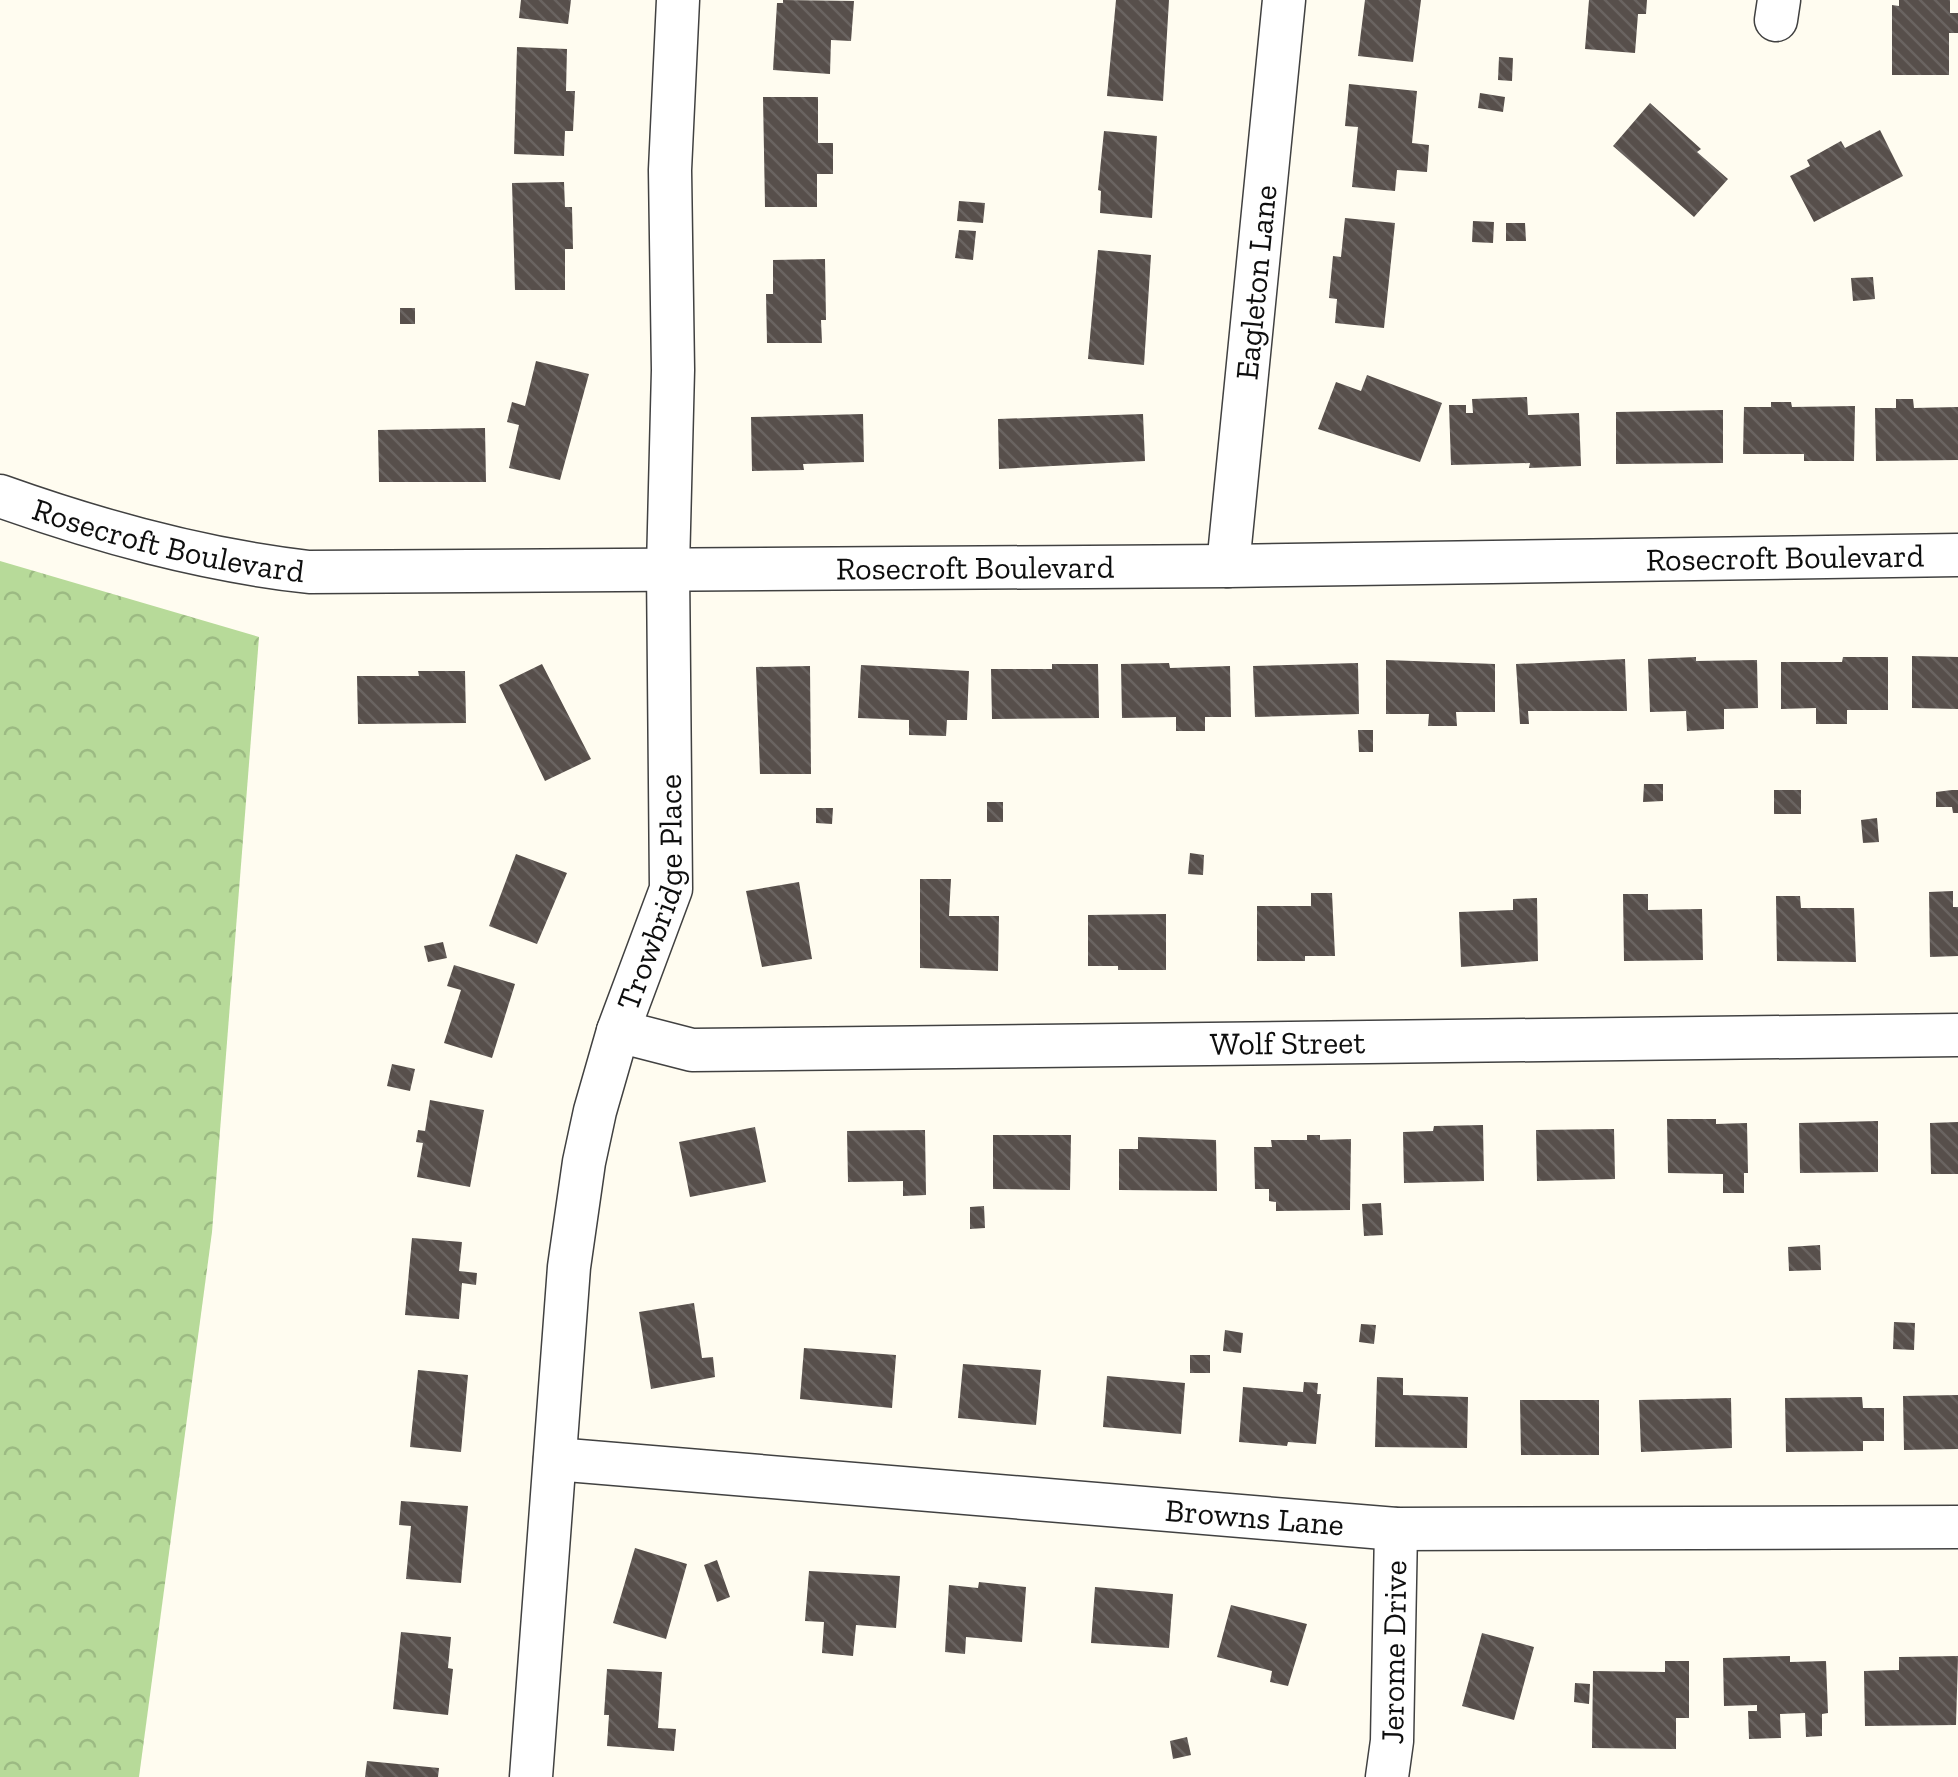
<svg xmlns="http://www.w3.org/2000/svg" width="1958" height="1777" font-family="'Zilla Slab',serif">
<defs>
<pattern id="forest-crowns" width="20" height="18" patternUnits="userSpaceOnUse" patternTransform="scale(2.5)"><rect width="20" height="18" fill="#b7da99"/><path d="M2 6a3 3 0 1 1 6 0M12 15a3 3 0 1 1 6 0" fill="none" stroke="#9cba83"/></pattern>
<pattern id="building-back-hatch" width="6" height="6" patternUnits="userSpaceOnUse" patternTransform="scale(2.5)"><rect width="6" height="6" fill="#574f4b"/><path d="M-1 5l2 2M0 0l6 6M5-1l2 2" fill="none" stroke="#6a6461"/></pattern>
</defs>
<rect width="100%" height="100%" fill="#fffcf0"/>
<path fill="url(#forest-crowns)" d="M 0,561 L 259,637 L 212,1232 L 139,1777 L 0,1777 Z"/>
<path fill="url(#building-back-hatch)" d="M 521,0 L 571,0 L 568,24 L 519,18 Z
M 783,0 L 854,1 L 851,41 L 831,40 L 830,74 L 773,70 L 777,3 L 783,3 Z
M 1116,0 L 1169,0 L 1163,101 L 1107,96 Z
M 1365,0 L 1421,0 L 1413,62 L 1358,56 Z
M 1589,0 L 1647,0 L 1646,14 L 1638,14 L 1635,53 L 1585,49 Z
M 1899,0 L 1950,0 L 1950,13 L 1958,13 L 1958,33 L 1949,33 L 1949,75 L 1892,75 L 1892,5 L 1899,6 Z
M 517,47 L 567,49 L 566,91 L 575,91 L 573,131 L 565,131 L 564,156 L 514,154 Z
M 1499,57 L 1513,58 L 1512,81 L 1498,80 Z
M 1349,84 L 1417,91 L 1412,143 L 1429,145 L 1427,172 L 1397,170 L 1395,191 L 1352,187 L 1358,127 L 1345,126 Z
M 1480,93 L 1505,97 L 1503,112 L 1478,108 Z
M 763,97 L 818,97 L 818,143 L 833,143 L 833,174 L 817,174 L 817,207 L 765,207 Z
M 1650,103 L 1701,149 L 1697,152 L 1728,179 L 1694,217 L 1613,146 Z
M 1880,130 L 1903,176 L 1814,222 L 1790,176 L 1810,166 L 1807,160 L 1841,141 L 1845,148 Z
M 1104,131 L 1157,136 L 1152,218 L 1100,213 L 1101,191 L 1098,190 Z
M 564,182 L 565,207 L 572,207 L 573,249 L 565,249 L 565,290 L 515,290 L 512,183 Z
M 959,201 L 985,203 L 983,223 L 957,221 Z
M 1345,218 L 1395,223 L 1384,328 L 1335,323 L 1337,299 L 1329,298 L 1333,256 L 1341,257 Z
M 1473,221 L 1494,222 L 1493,243 L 1472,242 Z
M 1506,223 L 1525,223 L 1526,241 L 1506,241 Z
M 959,230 L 976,231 L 973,260 L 955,258 Z
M 1098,250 L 1151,255 L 1144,365 L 1088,359 Z
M 825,259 L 826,320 L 821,320 L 822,343 L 767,343 L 766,294 L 773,294 L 773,260 Z
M 1873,277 L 1875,299 L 1853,301 L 1851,278 Z
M 400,308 L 415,308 L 415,324 L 400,324 Z
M 536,361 L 589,374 L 560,480 L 509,468 L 519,425 L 507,422 L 512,402 L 525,406 Z
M 1367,375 L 1442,403 L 1420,462 L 1318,429 L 1336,382 L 1361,391 Z
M 1527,397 L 1528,415 L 1579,413 L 1581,466 L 1529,468 L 1530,463 L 1451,465 L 1449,405 L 1466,405 L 1466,413 L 1473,413 L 1472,399 Z
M 1896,399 L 1913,399 L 1914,408 L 1958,407 L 1958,460 L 1876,461 L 1875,408 L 1896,408 Z
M 1771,402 L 1791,402 L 1792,407 L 1855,406 L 1854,461 L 1804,461 L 1804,454 L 1743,454 L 1744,407 L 1771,407 Z
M 1723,410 L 1723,463 L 1616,464 L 1616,412 Z
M 863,414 L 864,462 L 803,464 L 804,470 L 752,471 L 751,417 Z
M 1143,414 L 1145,461 L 999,469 L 998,419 Z
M 485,428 L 486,482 L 379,482 L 378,430 Z
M 1912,656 L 1958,657 L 1958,709 L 1912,708 Z
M 1696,657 L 1696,661 L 1757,660 L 1758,708 L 1724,709 L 1724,729 L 1687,731 L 1686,711 L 1650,712 L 1648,659 Z
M 1843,657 L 1888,657 L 1888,710 L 1847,710 L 1847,724 L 1816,724 L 1816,708 L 1781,709 L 1781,662 L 1842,662 Z
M 1625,659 L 1627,711 L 1528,711 L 1529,724 L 1520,724 L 1516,664 Z
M 1386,660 L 1495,664 L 1495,712 L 1456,712 L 1457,726 L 1428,726 L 1429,714 L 1386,714 Z
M 1169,663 L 1170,668 L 1230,666 L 1231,717 L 1205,717 L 1205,731 L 1176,731 L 1176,717 L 1122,718 L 1121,664 Z
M 1358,663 L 1359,714 L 1255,717 L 1253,666 Z
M 542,664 L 591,759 L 545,781 L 499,685 Z
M 1052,664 L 1098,664 L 1099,718 L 992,719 L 991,669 L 1052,669 Z
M 861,665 L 969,671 L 967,720 L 947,720 L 946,736 L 909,735 L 909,720 L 858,718 Z
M 810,666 L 811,774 L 760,774 L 756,667 Z
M 418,671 L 465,671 L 466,723 L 358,724 L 357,676 L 419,676 Z
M 1358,730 L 1373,730 L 1373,752 L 1359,752 Z
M 1644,784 L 1663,784 L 1663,801 L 1643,802 Z
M 1774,790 L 1801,790 L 1801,814 L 1774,814 Z
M 1952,790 L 1958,790 L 1958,813 L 1953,813 L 1952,807 L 1936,807 L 1936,792 Z
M 987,802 L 1003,802 L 1003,822 L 987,822 Z
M 816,808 L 833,808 L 832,824 L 816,823 Z
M 1877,818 L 1879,842 L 1863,843 L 1861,820 Z
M 1190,853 L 1204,855 L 1203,875 L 1188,874 Z
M 516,854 L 567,873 L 537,944 L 489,926 Z
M 920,879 L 951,879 L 949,916 L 999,916 L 998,971 L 920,968 Z
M 799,882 L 812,959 L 762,967 L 746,891 Z
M 1953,891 L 1953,907 L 1958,907 L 1958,956 L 1930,957 L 1929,892 Z
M 1311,893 L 1332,893 L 1335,956 L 1305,956 L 1305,961 L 1257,961 L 1257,906 L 1311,906 Z
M 1623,894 L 1648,894 L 1648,910 L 1702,909 L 1703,960 L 1624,961 Z
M 1776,896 L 1800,896 L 1801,908 L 1854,908 L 1856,962 L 1777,961 Z
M 1537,898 L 1538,961 L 1461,967 L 1459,912 L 1513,910 L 1513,899 Z
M 1166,914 L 1166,970 L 1118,970 L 1118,966 L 1088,966 L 1088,915 Z
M 443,942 L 447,958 L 428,962 L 424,946 Z
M 454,965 L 515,984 L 492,1058 L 444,1043 L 461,990 L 447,986 Z
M 392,1064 L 415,1069 L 410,1091 L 387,1086 Z
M 430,1100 L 484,1110 L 470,1187 L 417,1177 L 423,1143 L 416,1142 L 418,1130 L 425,1131 Z
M 1667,1119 L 1716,1119 L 1716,1124 L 1747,1123 L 1748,1173 L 1744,1173 L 1744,1193 L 1723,1193 L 1723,1174 L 1668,1173 Z
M 1878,1121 L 1878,1172 L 1800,1173 L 1799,1123 Z
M 1958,1122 L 1958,1174 L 1931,1174 L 1930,1123 Z
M 1483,1125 L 1484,1181 L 1404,1183 L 1403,1132 L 1433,1131 L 1434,1126 Z
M 755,1127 L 766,1182 L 690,1197 L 679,1142 Z
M 1614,1129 L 1615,1179 L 1537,1181 L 1536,1130 Z
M 925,1130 L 926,1195 L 903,1196 L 903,1181 L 848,1182 L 847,1131 Z
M 993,1135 L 1071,1135 L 1070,1190 L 993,1189 Z
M 1307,1135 L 1320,1135 L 1320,1140 L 1351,1139 L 1350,1210 L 1276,1211 L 1276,1202 L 1269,1201 L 1269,1189 L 1255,1189 L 1254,1147 L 1272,1147 L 1271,1140 L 1307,1140 Z
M 1138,1137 L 1216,1140 L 1217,1191 L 1119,1190 L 1119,1149 L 1138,1149 Z
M 1381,1203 L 1383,1235 L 1364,1236 L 1362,1204 Z
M 984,1206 L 985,1228 L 970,1229 L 970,1207 Z
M 412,1238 L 462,1242 L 459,1271 L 477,1273 L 476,1285 L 462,1283 L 459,1319 L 405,1315 Z
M 1820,1245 L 1821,1270 L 1789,1271 L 1788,1247 Z
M 694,1303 L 702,1358 L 713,1357 L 715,1377 L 651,1389 L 639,1312 Z
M 1894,1322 L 1915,1323 L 1914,1350 L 1893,1349 Z
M 1361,1324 L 1376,1325 L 1374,1344 L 1359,1342 Z
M 1225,1330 L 1243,1333 L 1241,1353 L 1223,1351 Z
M 804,1348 L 896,1355 L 892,1408 L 800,1399 Z
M 1190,1355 L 1210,1355 L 1210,1373 L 1190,1373 Z
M 963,1364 L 1041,1370 L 1036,1425 L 958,1418 Z
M 418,1370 L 468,1375 L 461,1452 L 410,1447 Z
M 1107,1376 L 1185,1383 L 1181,1434 L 1103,1427 Z
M 1377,1377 L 1403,1378 L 1403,1395 L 1468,1397 L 1467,1448 L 1375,1447 Z
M 1304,1382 L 1318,1383 L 1317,1394 L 1321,1394 L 1316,1444 L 1288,1442 L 1287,1446 L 1239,1442 L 1243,1387 L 1303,1392 Z
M 1958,1395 L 1958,1449 L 1904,1450 L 1903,1396 Z
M 1862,1397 L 1863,1408 L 1884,1408 L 1884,1441 L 1863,1441 L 1863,1451 L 1786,1452 L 1785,1398 Z
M 1731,1398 L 1732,1448 L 1641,1452 L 1639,1400 Z
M 1520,1400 L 1599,1400 L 1599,1455 L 1521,1455 Z
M 401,1501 L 468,1506 L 461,1583 L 406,1579 L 411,1526 L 399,1525 Z
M 635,1548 L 687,1564 L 666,1639 L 613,1623 Z
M 717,1560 L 730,1597 L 717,1602 L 704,1565 Z
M 809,1571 L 900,1576 L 896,1628 L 856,1625 L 853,1656 L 822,1653 L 824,1622 L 805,1621 Z
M 979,1582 L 1026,1587 L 1022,1642 L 966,1637 L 965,1654 L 945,1652 L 949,1585 L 978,1588 Z
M 1095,1587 L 1173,1594 L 1169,1648 L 1091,1643 Z
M 1231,1605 L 1307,1624 L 1288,1686 L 1270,1682 L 1272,1671 L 1217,1657 Z
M 401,1632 L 451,1637 L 448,1668 L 453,1669 L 448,1715 L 393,1709 Z
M 1482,1633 L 1534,1647 L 1514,1720 L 1462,1706 Z
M 1790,1656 L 1790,1662 L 1826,1661 L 1828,1713 L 1822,1714 L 1822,1736 L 1806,1737 L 1805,1713 L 1780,1714 L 1781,1738 L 1749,1739 L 1748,1711 L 1757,1711 L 1757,1705 L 1724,1706 L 1723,1658 Z
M 1958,1656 L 1956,1725 L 1865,1726 L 1864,1671 L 1899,1670 L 1899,1657 Z
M 1665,1661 L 1689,1661 L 1689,1718 L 1676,1718 L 1676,1749 L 1592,1748 L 1593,1671 L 1665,1672 Z
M 607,1669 L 662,1672 L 658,1728 L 676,1729 L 674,1751 L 607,1746 L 609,1715 L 604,1715 Z
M 1575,1683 L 1590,1684 L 1589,1704 L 1574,1702 Z
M 1187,1737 L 1191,1755 L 1173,1759 L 1170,1741 Z
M 367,1761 L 439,1768 L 438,1777 L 365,1777 Z"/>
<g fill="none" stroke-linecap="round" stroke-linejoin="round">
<defs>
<g id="street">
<path d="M 1776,20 L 1779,0"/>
<path id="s1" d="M 0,496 C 101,532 202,560 309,572 L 1228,566 L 1958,555"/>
<path id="s2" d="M 1228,566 L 1284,0"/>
<path id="s3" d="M 618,1031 L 692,1050 L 1958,1035"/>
<path id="s4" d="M 555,1459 L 1396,1529 L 1958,1527"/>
<path id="s5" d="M 531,1777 L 569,1267 L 584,1162 L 595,1111 L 618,1031 L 671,889 L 668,567 L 673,370 L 670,170 L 678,0"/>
<path id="s6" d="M 1387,1777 L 1392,1741 L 1396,1529"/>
</g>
</defs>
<use href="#street" stroke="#414141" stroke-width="45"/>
<use href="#street" stroke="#fff" stroke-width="42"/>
</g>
<g text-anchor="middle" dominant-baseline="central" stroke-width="10" stroke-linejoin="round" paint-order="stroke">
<g font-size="32" fill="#0e0e0e" stroke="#fff">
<text stroke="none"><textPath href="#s2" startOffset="285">Eagleton Lane</textPath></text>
<text stroke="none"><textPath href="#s1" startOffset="175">Rosecroft Boulevard</textPath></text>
<text stroke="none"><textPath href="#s1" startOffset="1795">Rosecroft Boulevard</textPath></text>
<text stroke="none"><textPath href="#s1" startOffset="985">Rosecroft Boulevard</textPath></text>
<text stroke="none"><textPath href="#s5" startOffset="898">Trowbridge Place</textPath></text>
<text stroke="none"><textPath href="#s3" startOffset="672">Wolf Street</textPath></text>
<text stroke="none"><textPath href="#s4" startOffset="702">Browns Lane</textPath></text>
<text stroke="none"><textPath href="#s6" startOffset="125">Jerome Drive</textPath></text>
</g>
</g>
</svg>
